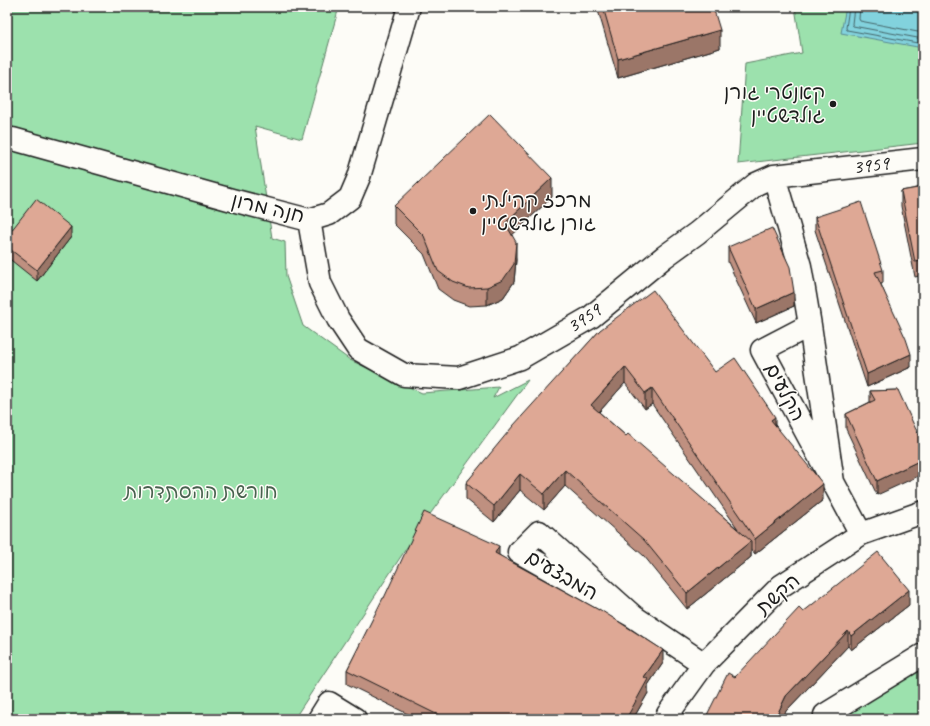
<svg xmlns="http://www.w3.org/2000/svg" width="930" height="726" font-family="Caveat,'Playpen Sans Hebrew',sans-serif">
<rect width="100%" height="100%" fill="#fdfcf7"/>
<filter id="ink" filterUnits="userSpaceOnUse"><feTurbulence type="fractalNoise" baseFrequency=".025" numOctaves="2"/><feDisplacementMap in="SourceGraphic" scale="8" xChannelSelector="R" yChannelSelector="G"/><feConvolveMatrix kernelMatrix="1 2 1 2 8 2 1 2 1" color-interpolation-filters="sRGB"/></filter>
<g filter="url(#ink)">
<path fill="#9ce1ad" stroke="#5c7e64" d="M 7,7 L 339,7 L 302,139 L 255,126 L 272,238 L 285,242 L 286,276 L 303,326 L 350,360 L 422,393 L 499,387 L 493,398 L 528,380 L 417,532 L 294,719 L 7,719 Z
M 795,7 L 923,7 L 923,143 L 738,164 L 745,64 L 802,53 Z
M 923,655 L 923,719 L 827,719 Z"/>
<path fill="#82d2dd" stroke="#598990" d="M 846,7 L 923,7 L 923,48 L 841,33 Z"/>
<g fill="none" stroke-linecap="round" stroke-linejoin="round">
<path stroke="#456569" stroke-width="1" d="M 849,7 L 846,28 L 847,30 L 923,44
M 854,7 L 852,24 L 853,26 L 923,39
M 860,7 L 859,19 L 860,21 L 923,33"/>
<defs>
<path id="minor" d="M 13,139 L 232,200 L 309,220 L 329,214 L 350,198 L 359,177 L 409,7
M 774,176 L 800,266 L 810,325
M 309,220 L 320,283 L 338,319 L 358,349 L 404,375 L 459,378 L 520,358 L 591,317 L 664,257 L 697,233 L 756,184 L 774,176 L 923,159
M 833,482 L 810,325 L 762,350 L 861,534
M 634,617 L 519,552 L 539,532 L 634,617 L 704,664
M 319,719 L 329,703 L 355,719
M 666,719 L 668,714 L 704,664 L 781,586 L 861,534 L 923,512
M 827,719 L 825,715 L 923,655"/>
</defs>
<use href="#minor" stroke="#1c1c1c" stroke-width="25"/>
<use href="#minor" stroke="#fdfcf7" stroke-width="22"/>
</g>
<path fill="#bf9080" stroke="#1c1c1c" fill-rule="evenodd" d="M 597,7 L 713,7 L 720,48 L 618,78 Z
M 923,187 L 923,275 L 915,277 L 901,206 L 901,191 Z
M 552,197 L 512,235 L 516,260 L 514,282 L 503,298 L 487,305 L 469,306 L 453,300 L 438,289 L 424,254 L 394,224 L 394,206 Z
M 815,217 L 883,270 L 883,283 L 881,284 L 911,367 L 867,387 L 815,230 Z
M 7,236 L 71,237 L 37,281 L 7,257 Z
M 728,247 L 794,306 L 756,323 L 728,262 Z
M 600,330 L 715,372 L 775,425 L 823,500 L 755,554 L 751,549 L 751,557 L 687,609 L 644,556 L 565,486 L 544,510 L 520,490 L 494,522 L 466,499 L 466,483 ZM 625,383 L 645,409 L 652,404 L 738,529 L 626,436 L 599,412 Z
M 898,390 L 877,495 L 846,429 L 846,414 L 870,402 L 870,391 Z
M 499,555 L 663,663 L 648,685 L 648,693 L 633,719 L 418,719 L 347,684 L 347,670 L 384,598 Z
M 909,605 L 851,650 L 848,646 L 786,711 L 782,719 L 705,719 L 735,677 Z"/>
<path fill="#9b7668" stroke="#1c1c1c" d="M 720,30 L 720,48 L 618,78 L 618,59 Z
M 552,178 L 552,197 L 505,242 L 505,223 Z
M 71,227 L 71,237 L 37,281 L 37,270 Z
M 516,242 L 516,260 L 514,282 L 503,298 L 487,305 L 487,287 Z
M 794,292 L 794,306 L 756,323 L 756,309 Z
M 911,354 L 911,367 L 867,387 L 867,374 Z
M 625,367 L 625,383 L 591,421 L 591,405 Z
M 652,388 L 652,404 L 645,409 L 645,393 Z
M 775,417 L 775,433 L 771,420 Z
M 923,459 L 923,474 L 877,495 L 877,481 Z
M 565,470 L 565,486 L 544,510 L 544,494 Z
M 520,474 L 520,490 L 494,522 L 494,506 Z
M 823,484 L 823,500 L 755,554 L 755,539 Z
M 751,541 L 751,557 L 687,609 L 687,593 Z
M 499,546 L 499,560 L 495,553 Z
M 909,590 L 909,605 L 851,650 L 851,636 Z
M 848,631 L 848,646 L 786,711 L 782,719 L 775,719 L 786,696 Z
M 663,650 L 663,663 L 648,685 L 648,693 L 633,719 L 626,719 L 644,677 Z"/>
<path fill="#dea895" stroke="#1c1c1c" d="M 603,7 L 713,7 L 720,30 L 618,59 Z
M 490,114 L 552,178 L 505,223 L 516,242 L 514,264 L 503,280 L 487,287 L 469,288 L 453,282 L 438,271 L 424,236 L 394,206 Z
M 923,187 L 923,261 L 915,262 L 901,191 Z
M 36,199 L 71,227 L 37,270 L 7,247 L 7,236 Z
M 861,202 L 883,270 L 875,272 L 906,339 L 911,354 L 867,374 L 815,217 Z
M 772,228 L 790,267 L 794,292 L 756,309 L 728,247 Z
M 653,290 L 715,372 L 735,358 L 775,417 L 771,420 L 823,484 L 755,539 L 652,388 L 645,393 L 625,367 L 591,405 L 626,436 L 628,434 L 751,541 L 687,593 L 644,540 L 565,470 L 544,494 L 520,474 L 494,506 L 466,483 L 513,426 L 600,330 Z
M 898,390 L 923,445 L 923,459 L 877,481 L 846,414 L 875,400 L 870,391 Z
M 424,512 L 499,546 L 495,553 L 599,610 L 599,609 L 663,650 L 644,677 L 648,679 L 626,719 L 447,719 L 432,712 L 347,670 L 383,598 L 384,598 Z
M 878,552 L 909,590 L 851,636 L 848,631 L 786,696 L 775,719 L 705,719 L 728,673 L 735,677 L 799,608 L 803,612 Z"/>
</g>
<g fill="#1c1c1c" stroke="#fdfcf7" stroke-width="1.5">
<circle cx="833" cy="104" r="4"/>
<circle cx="473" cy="211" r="4"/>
</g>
<g text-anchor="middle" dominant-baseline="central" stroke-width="3" stroke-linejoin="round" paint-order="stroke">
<g font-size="20" fill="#1c1c1c" stroke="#fdfcf7" text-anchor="end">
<text x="825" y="92">קאנטרי גורן<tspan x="825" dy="23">גולדשטיין</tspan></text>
<text x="481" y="200" text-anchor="start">מרכז קהילתי<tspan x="481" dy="23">גורן גולדשטיין</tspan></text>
</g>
<g font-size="20" fill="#1c1c1c" stroke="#fdfcf7">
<text transform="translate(871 165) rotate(-7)">3959</text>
<text transform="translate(268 208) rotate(13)">חנה מרון</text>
<text transform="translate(584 318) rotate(-34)">3959</text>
<text transform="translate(785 392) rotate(62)">הקלעים</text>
<text transform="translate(562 575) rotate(30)">המבצעים</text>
<text transform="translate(778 594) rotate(-41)">הקשת</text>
</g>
<g font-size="20" fill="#49614f" stroke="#fdfcf7">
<text x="201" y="491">חורשת ההסתדרות</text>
</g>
</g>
<rect width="930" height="726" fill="none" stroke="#fdfcf7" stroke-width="24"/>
<rect x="12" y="12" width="906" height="702" fill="none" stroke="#1c1c1c" stroke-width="1.5" filter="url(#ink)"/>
</svg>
